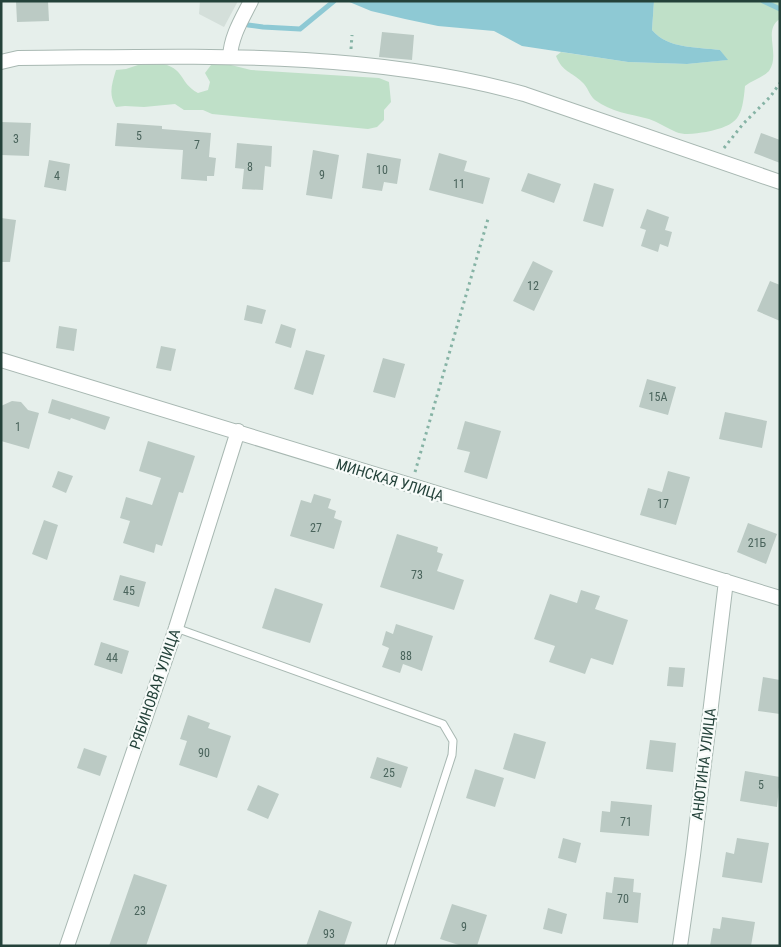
<svg xmlns="http://www.w3.org/2000/svg" width="781" height="947" font-family="'Roboto Condensed',sans-serif">
<rect width="100%" height="100%" fill="#e6efeb"/>
<path fill="#d4dfda" d="M 200,1 L 238,1 L 224,27 L 199,14 Z"/>
<path fill="#bfe0c8" d="M 654,1 L 780,1 L 780,19 C 762,30 781,54 769,71 C 762,78 753,80 745,86 C 742,118 739,125 706,132 C 697,133 686,136 676,132 C 667,128 658,122 649,119 C 630,114 611,112 595,100 C 589,95 588,87 582,82 C 571,71 563,73 556,56 L 561,52 L 628,62 L 687,64 L 727,60 L 720,50 C 697,47 668,49 652,30 Z
M 159,63 C 186,68 178,82 198,93 L 208,90 L 210,82 L 205,73 L 211,65 L 231,65 L 251,70 L 379,78 L 389,82 L 391,102 L 384,110 L 384,120 L 377,127 L 368,129 L 212,114 L 203,110 L 184,110 L 175,104 L 144,107 L 125,106 L 116,107 C 108,94 112,84 116,70 L 126,69 L 138,65 Z"/>
<path fill="#8ec9d4" d="M 347,1 L 654,1 L 652,30 C 668,49 697,47 720,50 L 728,60 L 687,64 L 628,62 L 522,46 L 494,31 L 438,26 L 405,19 L 371,11 Z"/>
<g fill="none" stroke-linecap="round" stroke-linejoin="round">
<path stroke="#8ec9d4" stroke-width="5" d="M 763,1 L 780,9
M 248,25 L 263,27 L 300,29 L 334,1"/>
</g>
<path fill="#bbcac4" d="M 16,1 L 48,1 L 49,21 L 17,22 Z
M 382,32 L 414,35 L 412,60 L 379,57 Z
M 1,122 L 31,123 L 29,156 L 1,155 Z
M 117,123 L 162,126 L 162,129 L 211,133 L 209,157 L 216,158 L 214,176 L 207,176 L 207,181 L 181,179 L 183,150 L 115,146 Z
M 761,133 L 780,140 L 780,163 L 754,153 Z
M 237,143 L 272,146 L 271,167 L 265,166 L 263,190 L 242,189 L 244,169 L 235,168 Z
M 313,150 L 339,155 L 332,199 L 306,195 Z
M 367,153 L 401,159 L 397,184 L 384,182 L 382,191 L 362,188 Z
M 439,153 L 467,161 L 464,171 L 490,178 L 483,204 L 429,190 Z
M 49,160 L 70,164 L 66,191 L 44,187 Z
M 528,173 L 561,184 L 554,203 L 521,191 Z
M 594,183 L 614,189 L 603,227 L 583,221 Z
M 647,209 L 669,217 L 665,230 L 672,232 L 668,247 L 660,244 L 658,252 L 641,246 L 646,230 L 640,228 Z
M 1,218 L 16,220 L 10,262 L 1,262 Z
M 533,261 L 553,271 L 534,311 L 513,301 Z
M 770,281 L 780,285 L 780,321 L 757,311 Z
M 247,305 L 266,310 L 262,324 L 244,320 Z
M 281,324 L 296,329 L 291,348 L 275,343 Z
M 59,326 L 77,329 L 74,351 L 56,348 Z
M 161,346 L 176,349 L 171,371 L 156,368 Z
M 306,350 L 325,355 L 313,395 L 294,389 Z
M 383,358 L 405,364 L 395,398 L 373,392 Z
M 647,379 L 676,387 L 668,415 L 639,407 Z
M 52,399 L 110,417 L 105,430 L 71,418 L 70,420 L 48,413 Z
M 12,401 L 21,402 L 28,410 L 39,413 L 29,449 L 1,441 L 1,406 Z
M 725,412 L 767,421 L 762,448 L 719,439 Z
M 465,421 L 501,431 L 487,479 L 464,472 L 470,452 L 457,449 Z
M 148,441 L 195,456 L 183,493 L 179,492 L 162,546 L 156,544 L 154,553 L 123,543 L 130,521 L 120,518 L 126,497 L 152,505 L 161,478 L 139,471 Z
M 58,471 L 73,476 L 66,493 L 52,487 Z
M 668,471 L 690,477 L 676,525 L 640,515 L 648,488 L 662,492 Z
M 314,494 L 331,499 L 328,508 L 336,511 L 334,518 L 342,521 L 334,549 L 290,536 L 301,500 L 311,503 Z
M 44,520 L 58,525 L 47,560 L 32,554 Z
M 748,523 L 777,534 L 766,564 L 737,552 Z
M 397,534 L 438,547 L 437,552 L 443,554 L 437,571 L 464,580 L 454,610 L 380,587 Z
M 120,575 L 146,582 L 139,607 L 113,600 Z
M 275,588 L 323,604 L 310,643 L 262,628 Z
M 581,590 L 600,596 L 595,609 L 628,620 L 613,665 L 591,658 L 585,674 L 549,662 L 555,646 L 534,639 L 550,594 L 577,603 Z
M 396,624 L 433,636 L 422,671 L 403,664 L 400,673 L 382,667 L 389,648 L 382,645 L 386,631 L 393,634 Z
M 101,642 L 129,651 L 122,674 L 94,665 Z
M 669,667 L 685,668 L 683,687 L 667,686 Z
M 763,677 L 780,680 L 780,714 L 758,711 Z
M 188,715 L 210,723 L 208,728 L 231,736 L 217,778 L 179,765 L 187,741 L 180,739 Z
M 514,733 L 546,742 L 535,779 L 503,769 Z
M 650,740 L 676,743 L 673,772 L 646,769 Z
M 84,748 L 107,756 L 100,776 L 77,768 Z
M 377,757 L 408,767 L 401,788 L 370,778 Z
M 475,769 L 504,778 L 495,807 L 466,798 Z
M 745,771 L 780,777 L 777,807 L 740,801 Z
M 258,785 L 279,794 L 268,819 L 247,810 Z
M 611,801 L 652,805 L 649,836 L 600,832 L 602,811 L 610,812 Z
M 563,838 L 581,843 L 576,863 L 558,858 Z
M 737,838 L 769,843 L 762,883 L 722,877 L 726,852 L 734,854 Z
M 134,874 L 167,885 L 146,946 L 109,946 Z
M 614,877 L 634,879 L 633,892 L 641,893 L 638,923 L 603,919 L 606,892 L 612,893 Z
M 452,904 L 487,915 L 477,946 L 462,946 L 440,939 Z
M 548,908 L 567,914 L 562,934 L 543,929 Z
M 319,910 L 352,922 L 344,946 L 306,946 Z
M 722,917 L 755,922 L 751,946 L 710,946 L 713,928 L 720,929 Z"/>
<g fill="none" stroke-linecap="round" stroke-linejoin="round">
<defs>
<path id="lane" d="M 176,628 L 443,724 L 453,741 L 452,755 L 390,946"/>
<path id="street" d="M 230,57 C 231,36 242,19 251,1
M 1,62 L 18,58 C 187,57 360,48 524,94 L 780,182
M 1,360 L 780,598
M 67,946 L 176,628 L 238,431
M 680,946 L 693,855 L 726,581"/>
</defs>
<use href="#lane" stroke="#a8b8b2" stroke-width="9"/>
<use href="#street" stroke="#a8b8b2" stroke-width="16"/>
<path stroke="#86b3a5" stroke-width="3" stroke-dasharray="2.5 4" stroke-linecap="butt" d="M 351,49 L 352,35
M 724,148 L 743,124 L 770,97 L 780,83
M 415,472 L 488,219"/>
<use href="#lane" stroke="#fff" stroke-width="7"/>
<use href="#street" stroke="#fff" stroke-width="14"/>
</g>
<g text-anchor="middle" dominant-baseline="central" stroke-width="4.5" stroke-linejoin="round" paint-order="stroke">
<g font-size="12" fill="#4a645c">
<text x="139" y="136">5</text>
<text x="16" y="139">3</text>
<text x="197" y="145">7</text>
<text x="250" y="167">8</text>
<text x="382" y="170">10</text>
<text x="322" y="175">9</text>
<text x="57" y="176">4</text>
<text x="459" y="184">11</text>
<text x="533" y="286">12</text>
<text x="658" y="397">15А</text>
<text x="18" y="427">1</text>
<text x="663" y="504">17</text>
<text x="316" y="528">27</text>
<text x="757" y="543">21Б</text>
<text x="417" y="575">73</text>
<text x="129" y="591">45</text>
<text x="406" y="656">88</text>
<text x="112" y="658">44</text>
<text x="204" y="753">90</text>
<text x="389" y="773">25</text>
<text x="761" y="785">5</text>
<text x="626" y="822">71</text>
<text x="623" y="899">70</text>
<text x="140" y="911">23</text>
<text x="464" y="927">9</text>
<text x="329" y="934">93</text>
</g>
<g font-size="15" fill="#24423a" stroke="#f7fbf9">
<text transform="translate(390 480) rotate(17)">МИНСКАЯ УЛИЦА</text>
<text transform="translate(155 689) rotate(-71)">РЯБИНОВАЯ УЛИЦА</text>
<text transform="translate(704 764) rotate(-83)">АНЮТИНА УЛИЦА</text>
</g>
</g>
<rect width="781" height="947" fill="none" stroke="#24423a" stroke-width="5"/>
</svg>
